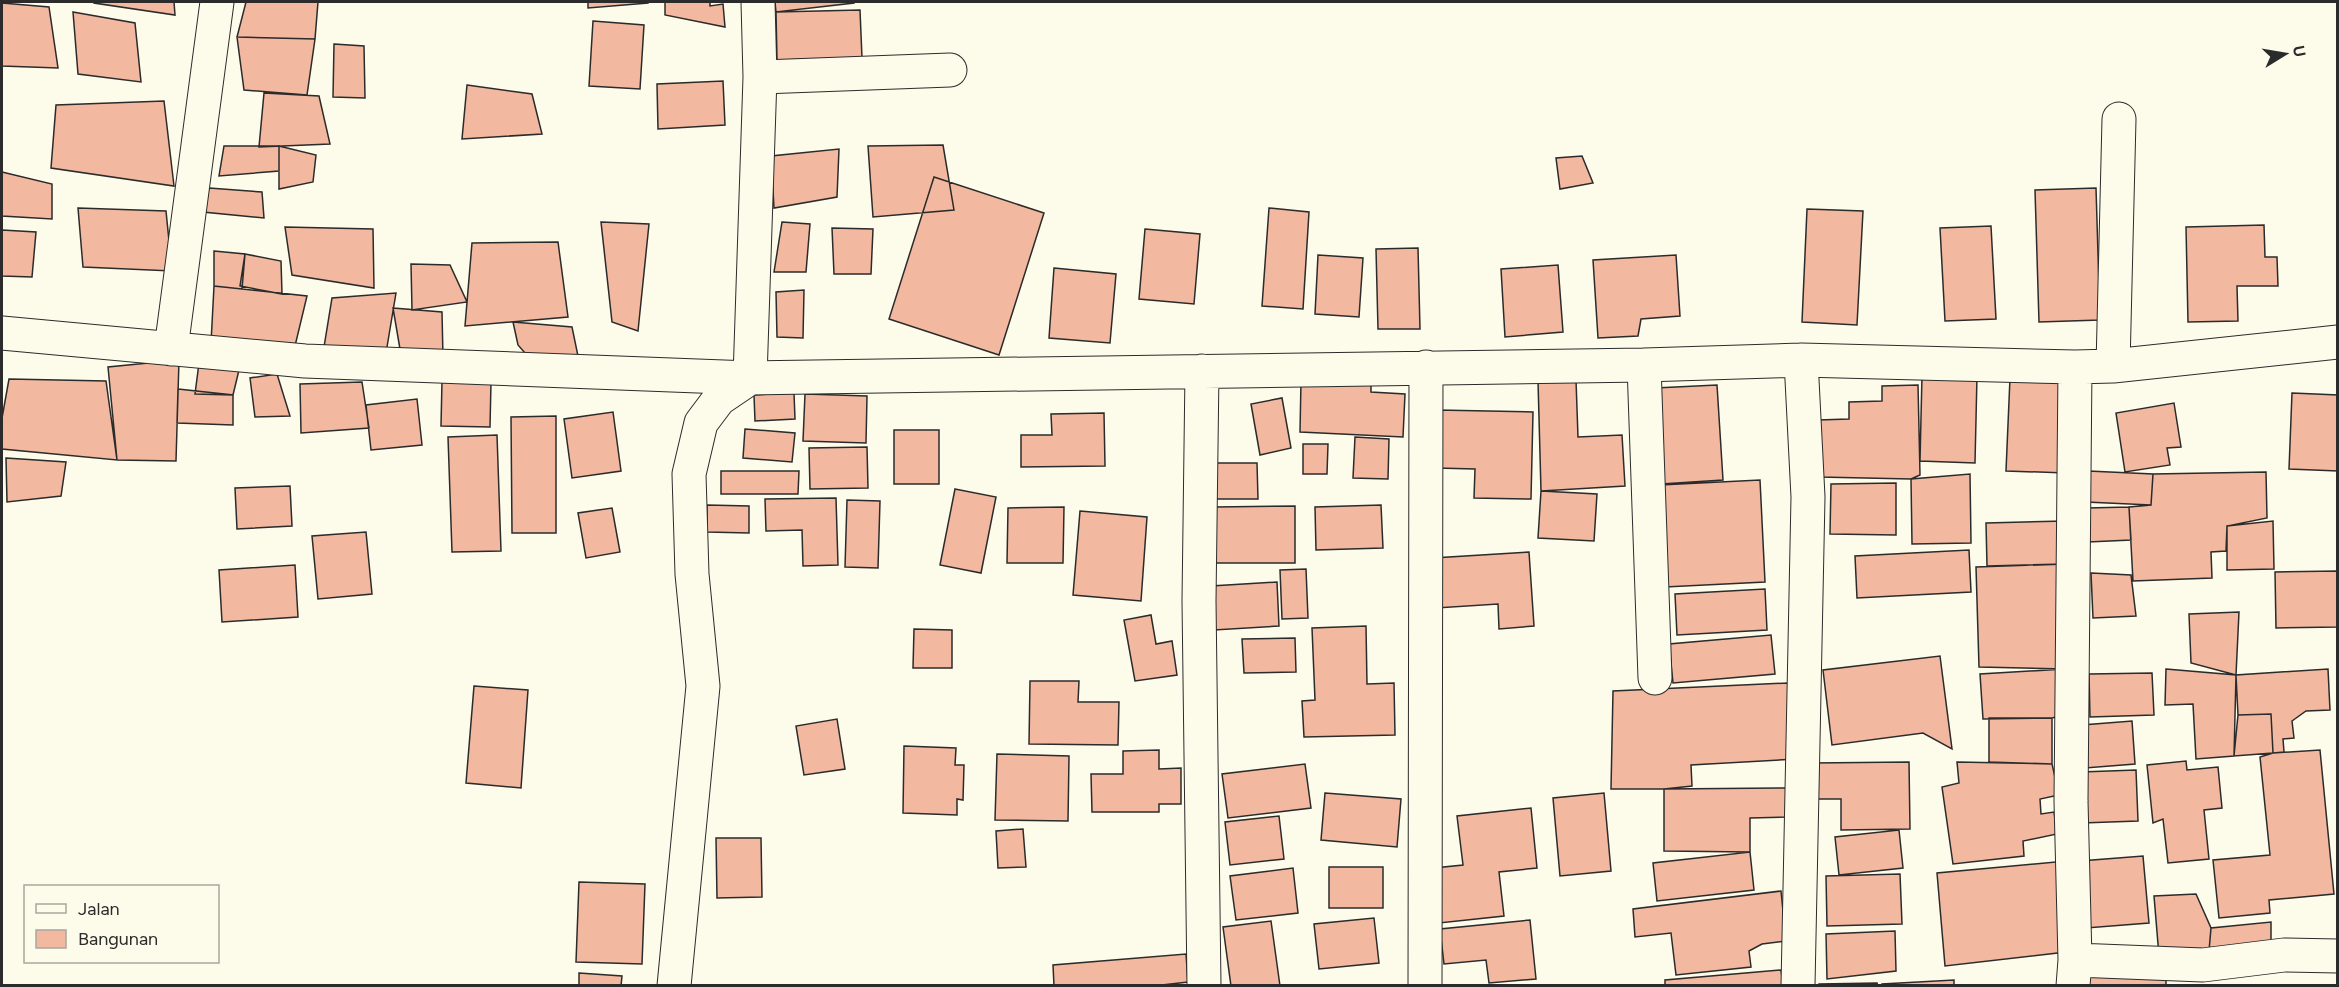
<svg xmlns="http://www.w3.org/2000/svg" width="2339" height="987" font-family="Figtree,sans-serif">
<rect width="100%" height="100%" fill="#fdfbea"/>
<path fill="#f2b8a0" stroke="#2b2b2b" stroke-width="1.5" d="M 94,2 L 174,2 L 175,15 L 94,3 Z
M 246,2 L 318,2 L 315,39 L 237,37 Z
M 588,2 L 648,2 L 648,3 L 588,8 Z
M 665,2 L 710,2 L 710,6 L 723,4 L 725,27 L 665,15 Z
M 775,2 L 854,2 L 854,3 L 776,12 Z
M 2,3 L 49,7 L 58,68 L 2,66 Z
M 860,10 L 862,58 L 777,60 L 776,12 Z
M 73,12 L 135,23 L 141,82 L 78,74 Z
M 593,21 L 644,25 L 640,89 L 589,86 Z
M 237,37 L 315,39 L 307,95 L 244,90 Z
M 334,44 L 364,46 L 365,98 L 333,97 Z
M 723,81 L 725,125 L 658,129 L 657,84 Z
M 467,85 L 532,94 L 542,134 L 462,139 Z
M 264,93 L 319,96 L 330,144 L 259,147 Z
M 164,101 L 174,186 L 51,168 L 56,105 Z
M 943,145 L 954,210 L 873,217 L 868,146 Z
M 224,146 L 279,146 L 279,171 L 219,176 Z
M 279,146 L 316,155 L 313,182 L 279,189 Z
M 839,149 L 837,197 L 774,208 L 771,156 Z
M 1582,156 L 1593,183 L 1560,189 L 1556,158 Z
M 2,172 L 52,184 L 52,219 L 2,216 Z
M 934,177 L 1044,213 L 999,355 L 889,319 Z
M 209,188 L 262,192 L 264,218 L 203,212 Z
M 2096,188 L 2100,320 L 2039,322 L 2035,190 Z
M 78,208 L 166,211 L 172,271 L 83,267 Z
M 1269,208 L 1309,212 L 1303,309 L 1262,306 Z
M 1807,209 L 1863,211 L 1857,325 L 1802,322 Z
M 601,222 L 649,224 L 638,331 L 612,322 Z
M 782,222 L 810,224 L 806,272 L 774,272 Z
M 2264,225 L 2265,257 L 2277,257 L 2278,286 L 2237,286 L 2238,321 L 2188,322 L 2186,227 Z
M 1991,226 L 1996,319 L 1945,321 L 1940,228 Z
M 285,227 L 373,229 L 374,288 L 292,275 Z
M 832,228 L 873,229 L 871,274 L 834,274 Z
M 1145,229 L 1200,234 L 1194,304 L 1139,299 Z
M 2,230 L 36,232 L 32,277 L 2,276 Z
M 558,242 L 568,317 L 465,326 L 472,243 Z
M 1418,248 L 1420,329 L 1378,329 L 1376,249 Z
M 214,251 L 245,254 L 242,289 L 214,286 Z
M 245,254 L 281,261 L 282,294 L 240,286 Z
M 1318,255 L 1363,258 L 1359,317 L 1315,314 Z
M 1676,255 L 1680,316 L 1641,319 L 1638,336 L 1598,338 L 1593,260 Z
M 411,264 L 450,265 L 467,302 L 412,310 Z
M 1558,265 L 1563,332 L 1505,337 L 1501,269 Z
M 1054,268 L 1116,274 L 1110,343 L 1049,338 Z
M 214,286 L 307,296 L 295,346 L 211,343 Z
M 804,290 L 803,338 L 777,337 L 776,292 Z
M 396,293 L 386,353 L 324,347 L 332,298 Z
M 393,308 L 442,312 L 443,358 L 401,355 Z
M 513,322 L 572,327 L 578,356 L 531,360 L 518,345 Z
M 179,360 L 176,461 L 117,460 L 108,367 Z
M 199,363 L 239,370 L 233,395 L 195,394 Z
M 277,374 L 290,416 L 255,417 L 250,378 Z
M 1922,375 L 1977,376 L 1975,463 L 1920,461 Z
M 2010,378 L 2069,381 L 2066,473 L 2006,471 Z
M 9,379 L 106,381 L 117,460 L 2,449 L 2,418 Z
M 1576,380 L 1578,437 L 1622,435 L 1625,486 L 1541,491 L 1538,381 Z
M 442,381 L 491,382 L 490,427 L 441,426 Z
M 1301,381 L 1371,384 L 1371,392 L 1405,394 L 1403,437 L 1300,432 Z
M 362,382 L 369,428 L 301,433 L 300,384 Z
M 1717,385 L 1723,480 L 1661,484 L 1655,388 Z
M 1918,385 L 1920,475 L 1911,479 L 1819,477 L 1818,420 L 1849,419 L 1849,402 L 1882,401 L 1882,386 Z
M 178,389 L 233,395 L 233,425 L 177,423 Z
M 794,393 L 795,419 L 755,421 L 754,395 Z
M 2292,393 L 2338,395 L 2338,471 L 2289,469 Z
M 805,394 L 867,396 L 866,443 L 803,441 Z
M 1282,398 L 1291,448 L 1260,455 L 1251,404 Z
M 417,399 L 422,445 L 371,450 L 366,405 Z
M 2174,403 L 2181,447 L 2167,448 L 2170,465 L 2125,472 L 2116,413 Z
M 1437,410 L 1533,412 L 1531,499 L 1474,498 L 1475,469 L 1436,468 Z
M 613,412 L 621,471 L 572,478 L 564,419 Z
M 1104,413 L 1105,466 L 1021,467 L 1021,435 L 1052,435 L 1051,414 Z
M 556,416 L 556,533 L 512,533 L 511,417 Z
M 745,429 L 795,433 L 792,462 L 743,458 Z
M 894,430 L 939,430 L 939,484 L 894,484 Z
M 497,435 L 501,551 L 452,552 L 448,437 Z
M 1355,437 L 1389,439 L 1388,479 L 1353,478 Z
M 1303,444 L 1328,444 L 1327,474 L 1303,474 Z
M 867,447 L 868,488 L 810,489 L 809,448 Z
M 6,458 L 66,462 L 61,496 L 7,502 Z
M 1209,463 L 1257,463 L 1258,499 L 1210,499 Z
M 721,471 L 799,471 L 798,494 L 721,494 Z
M 2088,471 L 2153,474 L 2151,505 L 2086,502 Z
M 2266,472 L 2267,518 L 2227,526 L 2226,551 L 2211,552 L 2212,578 L 2133,581 L 2129,507 L 2151,505 L 2153,474 Z
M 1970,474 L 1971,543 L 1912,544 L 1911,479 Z
M 1760,480 L 1765,582 L 1665,587 L 1660,485 Z
M 1896,483 L 1896,535 L 1830,534 L 1831,484 Z
M 290,486 L 292,526 L 237,529 L 235,488 Z
M 955,489 L 996,497 L 981,573 L 940,565 Z
M 1541,491 L 1597,494 L 1594,541 L 1538,538 Z
M 836,498 L 838,565 L 803,566 L 802,530 L 766,531 L 765,499 Z
M 847,500 L 880,501 L 878,568 L 845,567 Z
M 707,505 L 749,506 L 749,533 L 707,532 Z
M 1381,505 L 1383,548 L 1316,550 L 1315,507 Z
M 1295,506 L 1295,563 L 1216,563 L 1215,507 Z
M 1064,507 L 1063,563 L 1007,563 L 1008,508 Z
M 2129,507 L 2131,540 L 2088,542 L 2087,508 Z
M 612,508 L 620,552 L 586,558 L 578,513 Z
M 1080,511 L 1147,517 L 1141,601 L 1073,595 Z
M 2065,521 L 2066,564 L 1987,566 L 1986,523 Z
M 2273,521 L 2274,569 L 2227,570 L 2227,526 Z
M 366,532 L 372,594 L 318,599 L 312,536 Z
M 1969,550 L 1971,592 L 1857,598 L 1855,556 Z
M 1529,552 L 1534,626 L 1499,629 L 1498,604 L 1436,608 L 1433,558 Z
M 2066,564 L 2065,669 L 1979,667 L 1976,567 Z
M 295,565 L 298,617 L 222,622 L 219,570 Z
M 1306,569 L 1308,618 L 1282,619 L 1280,570 Z
M 2338,571 L 2338,627 L 2276,628 L 2275,572 Z
M 2091,573 L 2131,575 L 2136,616 L 2093,618 Z
M 1277,582 L 1279,626 L 1214,630 L 1211,586 Z
M 1765,589 L 1767,630 L 1677,635 L 1675,594 Z
M 2239,612 L 2236,675 L 2191,663 L 2189,614 Z
M 1151,615 L 1156,644 L 1172,641 L 1177,675 L 1135,681 L 1124,620 Z
M 1366,626 L 1367,684 L 1394,683 L 1395,735 L 1304,737 L 1302,701 L 1315,700 L 1312,628 Z
M 914,629 L 952,630 L 952,668 L 913,668 Z
M 1771,635 L 1775,674 L 1673,683 L 1669,644 Z
M 1295,638 L 1296,672 L 1244,673 L 1242,639 Z
M 1940,656 L 1952,749 L 1923,733 L 1832,745 L 1823,670 Z
M 2065,669 L 2068,714 L 2052,718 L 1983,719 L 1980,674 Z
M 2166,669 L 2236,675 L 2234,756 L 2196,759 L 2193,704 L 2165,705 Z
M 2328,669 L 2330,710 L 2306,711 L 2292,721 L 2294,738 L 2283,739 L 2284,752 L 2273,753 L 2271,714 L 2238,715 L 2236,675 Z
M 2152,673 L 2154,715 L 2090,717 L 2089,674 Z
M 1030,681 L 1079,681 L 1078,702 L 1119,702 L 1118,745 L 1029,744 Z
M 1788,683 L 1796,759 L 1691,765 L 1692,786 L 1664,789 L 1611,789 L 1613,691 Z
M 474,686 L 528,690 L 521,788 L 466,783 Z
M 2271,714 L 2273,753 L 2234,756 L 2238,715 Z
M 1989,718 L 2052,718 L 2052,764 L 1989,762 Z
M 837,719 L 845,769 L 804,775 L 796,726 Z
M 2132,721 L 2135,764 L 2085,768 L 2082,725 Z
M 904,746 L 956,748 L 955,765 L 964,765 L 963,800 L 957,799 L 957,815 L 903,813 Z
M 1159,750 L 1159,769 L 1181,768 L 1181,804 L 1159,804 L 1159,812 L 1092,812 L 1091,774 L 1123,774 L 1123,751 Z
M 2320,750 L 2334,894 L 2269,900 L 2270,913 L 2219,918 L 2213,860 L 2270,855 L 2260,757 L 2273,753 Z
M 997,754 L 1069,756 L 1068,821 L 995,820 Z
M 2186,761 L 2187,770 L 2218,767 L 2222,808 L 2204,810 L 2209,859 L 2168,863 L 2163,819 L 2153,823 L 2147,765 Z
M 1909,762 L 1910,829 L 1841,830 L 1841,799 L 1813,799 L 1812,763 Z
M 1957,762 L 2052,764 L 2059,795 L 2040,799 L 2041,814 L 2054,812 L 2057,834 L 2023,841 L 2024,856 L 1953,864 L 1942,787 L 1959,783 Z
M 1305,764 L 1311,808 L 1228,818 L 1222,774 Z
M 2136,770 L 2138,821 L 2082,823 L 2081,772 Z
M 1786,788 L 1787,817 L 1750,818 L 1750,852 L 1664,851 L 1664,789 Z
M 1325,793 L 1401,799 L 1397,847 L 1321,840 Z
M 1604,793 L 1611,871 L 1560,876 L 1553,798 Z
M 1531,808 L 1537,868 L 1499,872 L 1504,916 L 1439,923 L 1434,868 L 1463,865 L 1457,816 Z
M 1279,816 L 1284,859 L 1230,865 L 1225,822 Z
M 1023,829 L 1026,867 L 998,868 L 996,831 Z
M 1899,830 L 1903,868 L 1839,875 L 1835,837 Z
M 716,838 L 761,838 L 762,897 L 717,898 Z
M 1750,852 L 1754,890 L 1657,901 L 1653,863 Z
M 2143,856 L 2149,923 L 2086,928 L 2080,861 Z
M 2066,861 L 2066,952 L 1945,966 L 1937,873 Z
M 1329,867 L 1383,867 L 1383,908 L 1329,908 Z
M 1293,868 L 1298,913 L 1236,920 L 1230,876 Z
M 1900,874 L 1902,924 L 1827,926 L 1826,876 Z
M 579,882 L 645,884 L 642,964 L 576,962 Z
M 1781,891 L 1786,941 L 1762,944 L 1749,951 L 1751,967 L 1676,975 L 1671,933 L 1635,937 L 1633,909 Z
M 2196,894 L 2211,928 L 2209,951 L 2159,956 L 2154,896 Z
M 1374,918 L 1379,963 L 1319,969 L 1314,924 Z
M 1530,920 L 1536,979 L 1489,983 L 1486,960 L 1444,964 L 1440,929 Z
M 1271,921 L 1280,986 L 1231,986 L 1223,927 Z
M 2271,922 L 2271,950 L 2209,951 L 2211,928 Z
M 1895,931 L 1896,971 L 1827,979 L 1826,934 Z
M 1186,954 L 1188,982 L 1153,986 L 1054,986 L 1053,965 Z
M 2083,969 L 2166,970 L 2166,986 L 2083,986 Z
M 1781,970 L 1783,986 L 1665,986 L 1665,980 Z
M 579,973 L 622,976 L 621,986 L 579,986 Z
M 1954,980 L 1954,986 L 1882,986 L 1882,984 Z
M 1877,983 L 1878,986 L 1819,986 L 1819,984 Z"/>
<g fill="none" stroke-linecap="round" stroke-linejoin="round">
<defs>
<path id="street" d="M 760,77 L 950,70
M 2,333 L 305,361 L 750,378 L 1644,365 L 1801,360 L 2075,367 L 2113,366 L 2338,342
M 171,349 L 217,2
M 1644,365 L 1655,678
M 2113,366 L 2119,119
M 1202,371 L 1199,601 L 1204,986
M 2075,960 L 2203,965 L 2284,955 L 2338,956
M 674,986 L 703,686 L 692,574 L 689,474 L 701,423 L 719,399 L 750,378 L 760,77 L 758,2
M 1425,986 L 1426,367
M 1798,986 L 1808,497 L 1801,360
M 2073,986 L 2075,960 L 2071,801 L 2075,367"/>
</defs>
<use href="#street" stroke="#2b2b2b" stroke-width="35"/>
<use href="#street" stroke="#fdfbea" stroke-width="33"/>
</g>
<rect width="2339" height="987" fill="none" stroke="#2b2b2b" stroke-width="6"/>
<rect x="24" y="885" width="195" height="78" fill="#fdfbea" stroke="#a9a89e" stroke-width="1.5"/>
<rect x="36" y="904" width="30" height="9" fill="#fdfbea" stroke="#a9a89e" stroke-width="1.5"/>
<text x="78" y="915" font-size="18" fill="#2b2b2b">Jalan</text>
<rect x="36" y="930" width="30" height="18" fill="#f2b8a0" stroke="#a9a89e" stroke-width="1.5"/>
<text x="78" y="945" font-size="18" fill="#2b2b2b">Bangunan</text>
<g transform="translate(2285 54) rotate(79)" stroke="#fdfbea" stroke-width="4.5" paint-order="stroke">
<path d="M0-4.5L10 22L0 15L-10 22Z" fill="#2b2b2b"/>
<text y="-9" font-size="16" font-weight="bold" text-anchor="middle" fill="#2b2b2b">U</text>
</g>
</svg>
